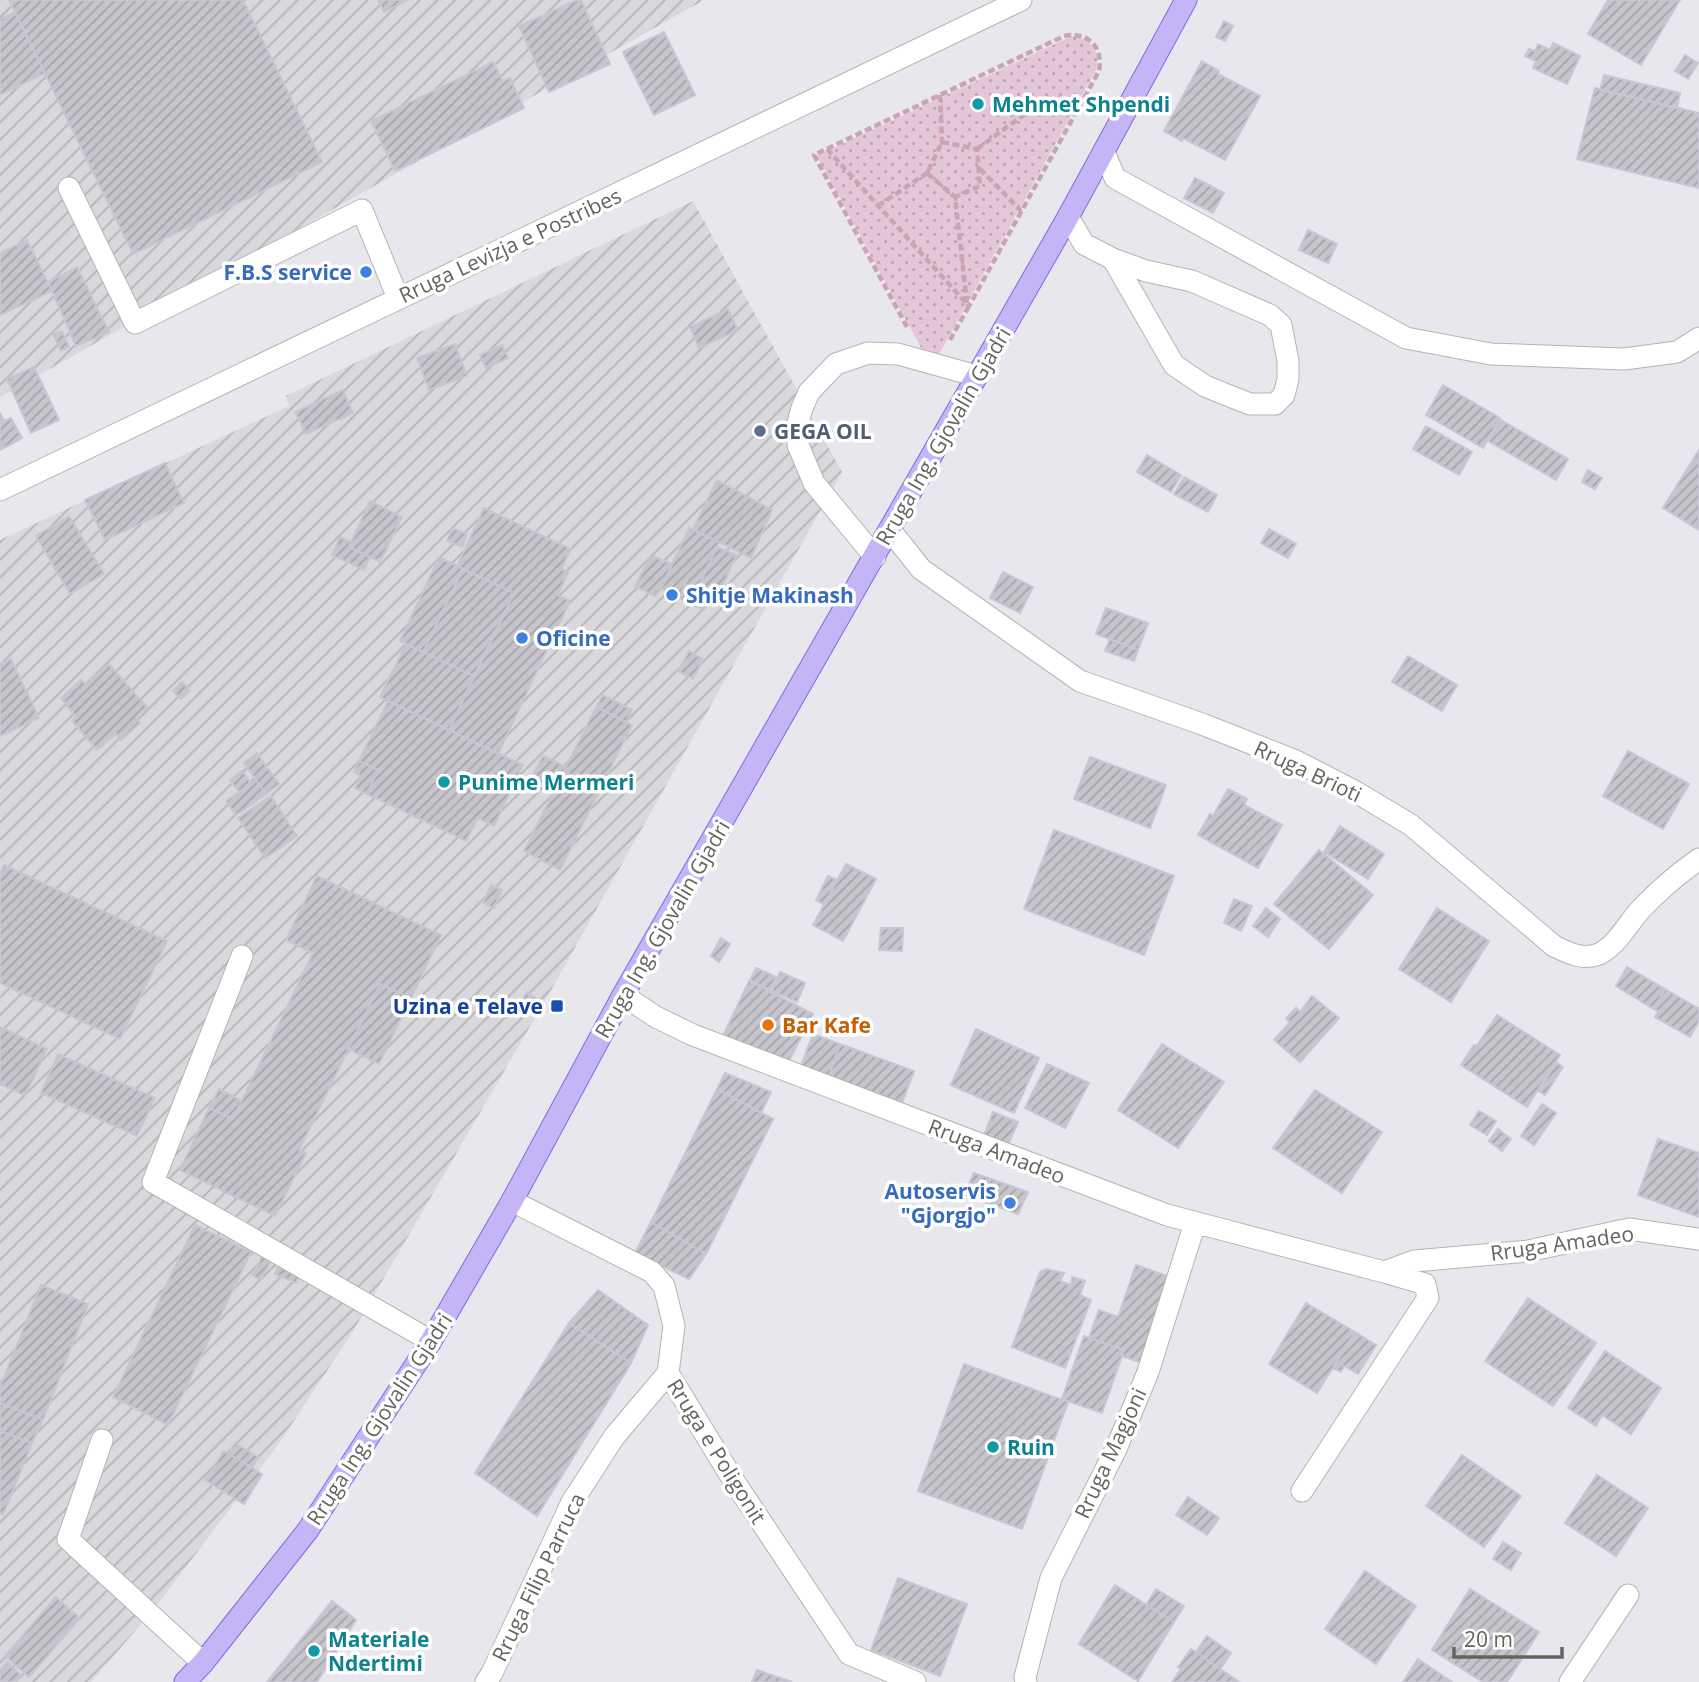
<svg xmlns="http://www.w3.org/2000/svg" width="1699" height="1682" font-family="'Open Sans',sans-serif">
<defs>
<pattern id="industrial-furrows" width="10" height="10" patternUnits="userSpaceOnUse" patternTransform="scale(1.75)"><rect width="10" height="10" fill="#d9d9dd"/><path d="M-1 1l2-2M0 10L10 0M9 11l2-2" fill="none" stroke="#b4b4b6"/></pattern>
<pattern id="grass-dots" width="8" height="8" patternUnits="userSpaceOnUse" patternTransform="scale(1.75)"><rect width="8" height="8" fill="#e3c6d7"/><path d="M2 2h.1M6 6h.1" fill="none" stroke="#bca4b2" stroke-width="1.8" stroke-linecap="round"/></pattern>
<pattern id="building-hatch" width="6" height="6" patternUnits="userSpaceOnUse" patternTransform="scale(1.75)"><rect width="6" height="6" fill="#c6c5cc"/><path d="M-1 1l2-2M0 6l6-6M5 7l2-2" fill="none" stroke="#a4a4a9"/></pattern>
</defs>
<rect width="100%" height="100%" fill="#e8e7ee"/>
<path fill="url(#industrial-furrows)" d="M 0,0 L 704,0 L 0,397 Z
M 693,201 L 842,472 L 550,992 L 352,1333 L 278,1445 L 155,1608 L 91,1682 L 0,1682 L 0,540 L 289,406 L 286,396 Z"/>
<path fill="url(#grass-dots)" d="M 1072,36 C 1090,38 1101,51 1096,70 L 938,356 L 924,353 L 817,156 Z"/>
<path fill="url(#building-hatch)" stroke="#c7c6d3" stroke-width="2" d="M 9,0 L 243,0 L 322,162 L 133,254 Z
M 378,0 L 408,0 L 384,12 Z
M 577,0 L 581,0 L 610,64 L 549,92 L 519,26 Z
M 1608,0 L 1680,0 L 1641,65 L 1588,34 Z
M 15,12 L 45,73 L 0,95 L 0,19 Z
M 1224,21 L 1233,26 L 1225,41 L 1216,37 Z
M 664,32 L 695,95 L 654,115 L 623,52 Z
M 1553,43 L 1580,56 L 1567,84 L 1533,68 L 1536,61 L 1525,56 L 1529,49 L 1535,51 L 1538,44 L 1550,50 Z
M 1685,55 L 1698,63 L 1688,79 L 1675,71 Z
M 1202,61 L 1219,71 L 1218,74 L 1260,96 L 1225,160 L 1183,138 L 1182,141 L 1164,131 Z
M 493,62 L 503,81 L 510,78 L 524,108 L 395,171 L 371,121 Z
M 1604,75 L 1680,93 L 1677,108 L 1600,90 Z
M 1595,88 L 1699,113 L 1699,188 L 1577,159 Z
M 1195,178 L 1224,193 L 1213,213 L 1184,198 Z
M 1308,230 L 1337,244 L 1328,263 L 1299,250 Z
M 27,240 L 52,291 L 0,315 L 0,253 Z
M 77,267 L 109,332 L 76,346 L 48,282 Z
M 728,309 L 738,330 L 699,348 L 690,327 Z
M 62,331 L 69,347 L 61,351 L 53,334 Z
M 455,344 L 467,376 L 429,390 L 417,358 Z
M 502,345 L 508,358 L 486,368 L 480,355 Z
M 34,367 L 59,420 L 31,433 L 7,379 Z
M 1443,385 L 1500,418 L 1483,448 L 1426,415 Z
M 343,390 L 353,413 L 306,434 L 295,412 Z
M 0,413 L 4,421 L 11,418 L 22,438 L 0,450 Z
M 1501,420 L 1568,459 L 1556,480 L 1488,441 Z
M 1426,426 L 1472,452 L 1459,475 L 1413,449 Z
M 1699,450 L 1699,530 L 1663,508 Z
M 1147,455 L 1181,475 L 1171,492 L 1137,472 Z
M 165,463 L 184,503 L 105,540 L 85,500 Z
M 1588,470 L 1602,478 L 1595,489 L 1582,482 Z
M 1184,477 L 1217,495 L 1208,512 L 1174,494 Z
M 717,480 L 772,510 L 751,558 L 693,529 Z
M 370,501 L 402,517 L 380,562 L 349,547 Z
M 484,508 L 571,549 L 561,569 L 568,572 L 558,595 L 570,601 L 498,754 L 449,730 L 514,593 L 457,566 Z
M 69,516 L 104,574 L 70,594 L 36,536 Z
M 452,528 L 467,534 L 462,547 L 447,541 Z
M 689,528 L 719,542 L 697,590 L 685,584 L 679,598 L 661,589 Z
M 1269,529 L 1296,544 L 1288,558 L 1261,543 Z
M 340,537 L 351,542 L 349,547 L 370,557 L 364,570 L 332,555 Z
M 717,547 L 736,555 L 717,600 L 702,609 L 679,598 L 685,584 L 697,590 Z
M 651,555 L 672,564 L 661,589 L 655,596 L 635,586 Z
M 439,557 L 463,569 L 423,652 L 400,641 Z
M 463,569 L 514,593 L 474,676 L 423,652 Z
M 1003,572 L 1033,587 L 1020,613 L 990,598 Z
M 1106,608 L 1148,623 L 1138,650 L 1096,634 Z
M 1110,639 L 1138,650 L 1134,661 L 1105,651 Z
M 406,644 L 474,676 L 449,730 L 380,697 Z
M 689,651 L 703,659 L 693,679 L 678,671 Z
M 1408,656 L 1457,685 L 1442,711 L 1392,682 Z
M 11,659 L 39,718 L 0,736 L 0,664 Z
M 109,664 L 147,707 L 136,717 L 140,723 L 121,740 L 116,734 L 97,750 L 72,721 L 76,717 L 61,698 L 81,680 L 85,684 Z
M 182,682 L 190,691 L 181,699 L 173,691 Z
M 603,695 L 632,710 L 626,722 L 596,707 Z
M 388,701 L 523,765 L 494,826 L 478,818 L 466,841 L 367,794 L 378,770 L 359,761 Z
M 596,707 L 632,725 L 560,870 L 524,851 Z
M 1628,751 L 1689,784 L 1663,829 L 1603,796 Z
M 257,753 L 279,784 L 266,794 L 244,763 Z
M 543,756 L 566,767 L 555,790 L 531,778 Z
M 1090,757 L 1166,785 L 1150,828 L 1074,799 Z
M 359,761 L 378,770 L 367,794 L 355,788 L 361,776 L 354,772 Z
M 242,771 L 251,783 L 239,792 L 230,780 Z
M 256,780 L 266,794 L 236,815 L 226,801 Z
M 1228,789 L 1247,799 L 1244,805 L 1282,825 L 1258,868 L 1198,835 L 1210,814 L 1213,816 Z
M 271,796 L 297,836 L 265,858 L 238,818 Z
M 1340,826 L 1384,854 L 1368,879 L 1324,852 Z
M 1054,830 L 1174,876 L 1144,955 L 1024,909 Z
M 1319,850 L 1373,895 L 1329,949 L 1274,904 Z
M 846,864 L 876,879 L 843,941 L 813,925 Z
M 4,865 L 167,941 L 120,1039 L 0,983 L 0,874 Z
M 317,876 L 441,935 L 411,998 L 380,984 L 299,1150 L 306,1153 L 275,1216 L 180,1170 L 209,1108 L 233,1119 L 313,953 L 286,940 Z
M 828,876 L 837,880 L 825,905 L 816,900 Z
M 491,885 L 502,890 L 494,908 L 483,903 Z
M 1234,899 L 1252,906 L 1241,931 L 1224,923 Z
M 1266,908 L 1280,919 L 1268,937 L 1253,926 Z
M 1437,908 L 1489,941 L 1451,1002 L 1399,969 Z
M 881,928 L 903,928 L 902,951 L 879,950 Z
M 721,938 L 730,944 L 719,962 L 711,956 Z
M 1627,967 L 1665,989 L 1654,1009 L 1616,986 Z
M 756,968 L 776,977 L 770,990 L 750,980 Z
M 780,972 L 805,983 L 797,1002 L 772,991 Z
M 749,981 L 813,1014 L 789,1061 L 723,1036 Z
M 380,984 L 411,998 L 379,1064 L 348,1049 Z
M 1665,989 L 1699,1009 L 1699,1021 L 1690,1037 L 1655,1017 L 1658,1011 L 1654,1009 Z
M 526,993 L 540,1000 L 533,1012 L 520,1005 Z
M 1312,996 L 1339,1018 L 1300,1062 L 1274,1040 L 1290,1022 L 1286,1019 L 1296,1008 L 1300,1012 Z
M 1497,1015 L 1560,1055 L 1527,1107 L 1461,1065 L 1474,1045 L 1477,1046 Z
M 0,1027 L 47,1049 L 25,1096 L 0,1084 Z
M 976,1029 L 1039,1058 L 1014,1113 L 951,1085 Z
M 813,1034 L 840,1044 L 829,1076 L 801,1066 Z
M 840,1044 L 914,1071 L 902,1103 L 829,1076 Z
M 1162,1044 L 1224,1082 L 1178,1148 L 1118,1110 Z
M 58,1054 L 155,1098 L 137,1136 L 41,1093 Z
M 1556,1062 L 1563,1067 L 1545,1095 L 1539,1091 Z
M 1047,1064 L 1089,1083 L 1065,1128 L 1025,1108 Z
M 725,1073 L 771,1092 L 761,1113 L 717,1089 Z
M 219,1089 L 242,1101 L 233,1119 L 209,1108 Z
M 717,1089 L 773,1119 L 706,1254 L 651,1222 Z
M 1315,1090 L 1382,1132 L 1342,1193 L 1273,1148 Z
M 1542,1104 L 1556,1113 L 1534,1145 L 1521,1136 Z
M 1479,1111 L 1496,1121 L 1487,1135 L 1470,1125 Z
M 993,1112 L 1018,1122 L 1007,1147 L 983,1138 Z
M 1498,1129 L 1511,1139 L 1502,1151 L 1489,1141 Z
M 1658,1139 L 1699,1153 L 1699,1217 L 1638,1195 Z
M 974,1173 L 1028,1192 L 1018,1214 L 964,1195 Z
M 651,1222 L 706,1254 L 689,1279 L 635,1253 Z
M 195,1225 L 251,1252 L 168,1425 L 113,1397 Z
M 263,1255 L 272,1260 L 260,1280 L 252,1275 Z
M 280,1262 L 301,1270 L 296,1283 L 275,1274 Z
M 1136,1265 L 1170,1277 L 1140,1362 L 1122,1356 L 1124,1350 L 1089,1338 L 1099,1310 L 1118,1317 Z
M 1046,1269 L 1064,1273 L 1060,1281 L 1071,1285 L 1072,1277 L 1085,1281 L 1080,1295 L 1091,1300 L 1065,1368 L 1012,1347 L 1040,1272 Z
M 41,1285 L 88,1304 L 43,1420 L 0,1403 L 0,1387 Z
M 598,1290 L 648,1325 L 631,1363 L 569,1323 Z
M 1528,1298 L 1596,1343 L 1553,1406 L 1485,1361 Z
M 1306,1303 L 1355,1332 L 1317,1393 L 1269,1364 Z
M 569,1323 L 631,1363 L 537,1516 L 475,1473 Z
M 1355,1332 L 1376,1345 L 1358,1374 L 1344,1366 L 1341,1372 L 1333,1368 Z
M 1084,1336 L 1124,1350 L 1102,1413 L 1062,1399 Z
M 1605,1351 L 1661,1388 L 1631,1434 L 1602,1415 L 1596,1426 L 1568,1408 Z
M 964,1364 L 1068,1402 L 1022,1529 L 918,1491 Z
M 0,1403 L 43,1420 L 32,1443 L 0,1431 Z
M 0,1431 L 32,1443 L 3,1515 L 0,1514 Z
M 235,1443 L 258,1457 L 252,1468 L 229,1454 Z
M 224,1451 L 262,1474 L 244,1504 L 205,1480 Z
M 1462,1455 L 1521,1496 L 1484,1547 L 1426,1506 Z
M 1597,1475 L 1648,1508 L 1616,1556 L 1565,1523 Z
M 1188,1497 L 1219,1518 L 1207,1535 L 1176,1515 Z
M 1503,1542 L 1521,1553 L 1511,1570 L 1493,1559 Z
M 1365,1571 L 1416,1606 L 1376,1664 L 1325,1629 Z
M 898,1578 L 967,1604 L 940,1676 L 871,1650 Z
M 1115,1585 L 1174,1622 L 1138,1681 L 1079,1644 Z
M 1156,1589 L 1184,1606 L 1174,1622 L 1146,1605 Z
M 1470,1589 L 1539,1632 L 1507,1682 L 1483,1682 L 1432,1650 Z
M 56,1597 L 80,1618 L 29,1677 L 5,1656 Z
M 332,1601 L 356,1620 L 317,1682 L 267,1682 Z
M 1207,1636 L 1231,1653 L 1220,1669 L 1196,1652 Z
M 1191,1649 L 1196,1652 L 1239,1682 L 1172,1682 L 1181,1669 L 1178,1667 Z
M 1418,1659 L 1452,1682 L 1403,1682 Z
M 7,1662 L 22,1676 L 16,1682 L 0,1682 L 0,1670 Z
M 757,1670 L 792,1682 L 752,1682 Z"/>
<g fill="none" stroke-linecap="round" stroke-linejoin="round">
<defs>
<path id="minor" d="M 1104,152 L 1115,178 L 1406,338 L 1491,354 L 1624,359 L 1677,352 L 1699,338
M 69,188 L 135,323 L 362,210 L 398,298
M 1068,217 L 1084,244 L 1113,259 L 1146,271 L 1192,281 L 1270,315 L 1281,325 L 1288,361 L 1288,379 L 1284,395 L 1275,404 L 1250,404 L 1227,395 L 1205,386 L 1174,365 L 1113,259
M 0,490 L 1021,0
M 890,530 L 921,569 L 1080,681 L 1202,724 L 1296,761 L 1356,792 L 1411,825 L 1554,946 C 1567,952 1581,960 1596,955 C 1615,949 1628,923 1641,909 C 1658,891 1679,873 1699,859
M 875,557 L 814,483 L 798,445 L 798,423 L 802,408 L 809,392 L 836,364 L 868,353 L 898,354 L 977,376
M 242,956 L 153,1182 L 431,1341
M 623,995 L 656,1017 L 693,1035 L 1167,1215 L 1384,1272 L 1425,1284 L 1428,1298 L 1302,1491
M 512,1201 L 652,1272 L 664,1286 L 674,1326 L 668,1373 L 732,1478 L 849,1654 L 915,1682
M 1384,1272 L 1414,1261 L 1528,1251 L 1629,1229 L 1699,1239
M 102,1440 L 68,1539 L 203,1663
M 486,1682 L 492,1673 L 572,1502 L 614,1437 L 668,1373
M 1026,1682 L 1025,1677 L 1051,1578 L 1116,1449 L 1148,1372 L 1195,1223
M 1570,1682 L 1628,1595"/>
<path id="major" d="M 185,1682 L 203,1663 L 308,1530 L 431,1341 L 512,1201 L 623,995 L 1068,217 L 1186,0"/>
</defs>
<use href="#minor" stroke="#b4b5af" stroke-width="23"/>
<use href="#major" stroke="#7d6de1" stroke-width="23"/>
<path stroke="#caa5b1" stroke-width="4.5" stroke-dasharray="7 3.5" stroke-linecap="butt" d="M 940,95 L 942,142
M 827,149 L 967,304 L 955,197 L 980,186 L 977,149 L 942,142 L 927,173 L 955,197
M 977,149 L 1029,111 L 1083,99
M 980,169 L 1021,211
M 878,206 L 927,173
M 907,327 L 814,155 L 1064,36 C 1087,31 1104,47 1099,71 L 969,306 L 967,304
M 950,340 L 969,306"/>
<use href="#minor" stroke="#fff" stroke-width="21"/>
<use href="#major" stroke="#c5b5f6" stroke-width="21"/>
</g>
<g fill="#0f9aa8" stroke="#fff" stroke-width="2.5">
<circle cx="978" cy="104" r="7"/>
<circle cx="444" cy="782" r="7"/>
<circle cx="993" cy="1447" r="7"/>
<circle cx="314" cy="1651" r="7"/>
</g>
<g fill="#3f7fe0" stroke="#fff" stroke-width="2.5">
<circle cx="366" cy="272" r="7"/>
<circle cx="672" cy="595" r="7"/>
<circle cx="522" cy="638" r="7"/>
<circle cx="1010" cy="1203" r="7"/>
</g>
<circle fill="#5c6f8a" stroke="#fff" stroke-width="2.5" cx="760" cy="431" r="7"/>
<rect fill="#1a4fb4" stroke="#fff" stroke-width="2.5" x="550" y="999" width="14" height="14" rx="3.5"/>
<circle fill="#e8710a" stroke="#fff" stroke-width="2.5" cx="768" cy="1025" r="7"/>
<g text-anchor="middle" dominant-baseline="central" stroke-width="7" stroke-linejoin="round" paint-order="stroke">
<g font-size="21" font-weight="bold" fill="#0d838f" stroke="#fff" text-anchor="start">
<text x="992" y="104">Mehmet Shpendi</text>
<text x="458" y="782">Punime Mermeri</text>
<text x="1007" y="1447">Ruin</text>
<text x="328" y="1639">Materiale<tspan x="328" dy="24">Ndertimi</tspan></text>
</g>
<g font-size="21" fill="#65655e" stroke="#fff">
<text transform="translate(510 245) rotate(-25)">Rruga Levizja e Postribes</text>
<text transform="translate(943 436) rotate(-60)">Rruga Ing. Gjovalin Gjadri</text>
<text transform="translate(1308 771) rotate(25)">Rruga Brioti</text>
<text transform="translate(662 929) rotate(-60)">Rruga Ing. Gjovalin Gjadri</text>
<text transform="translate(997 1151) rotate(21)">Rruga Amadeo</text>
<text transform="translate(1562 1243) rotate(-8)">Rruga Amadeo</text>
<text transform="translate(379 1419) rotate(-57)">Rruga Ing. Gjovalin Gjadri</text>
<text transform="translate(717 1451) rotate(58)">Rruga e Poligonit</text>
<text transform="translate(1110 1453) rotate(-65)">Rruga Magjoni</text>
<text transform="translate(538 1577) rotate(-64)">Rruga Filip Parruca</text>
</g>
<g font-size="21" font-weight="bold" fill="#366cbe" stroke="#fff" text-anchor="end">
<text x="352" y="272">F.B.S service</text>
<text x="686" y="595" text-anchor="start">Shitje Makinash</text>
<text x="536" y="638" text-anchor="start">Oficine</text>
<text x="996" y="1191">Autoservis<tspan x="996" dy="24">"Gjorgjo"</tspan></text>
</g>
<g font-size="21" font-weight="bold" fill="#4e5e75" stroke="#fff" text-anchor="start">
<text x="774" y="431">GEGA OIL</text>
</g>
<g font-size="21" font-weight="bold" fill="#164399" stroke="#fff" text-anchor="end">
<text x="543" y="1006">Uzina e Telave</text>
</g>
<g font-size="21" font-weight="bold" fill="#c56008" stroke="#fff" text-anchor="start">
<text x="782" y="1025">Bar Kafe</text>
</g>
</g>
<path d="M1454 1647v10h108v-10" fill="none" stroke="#65655e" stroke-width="3.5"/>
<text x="1464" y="1647" font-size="21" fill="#65655e" stroke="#ffffff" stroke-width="5" paint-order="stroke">20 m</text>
</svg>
